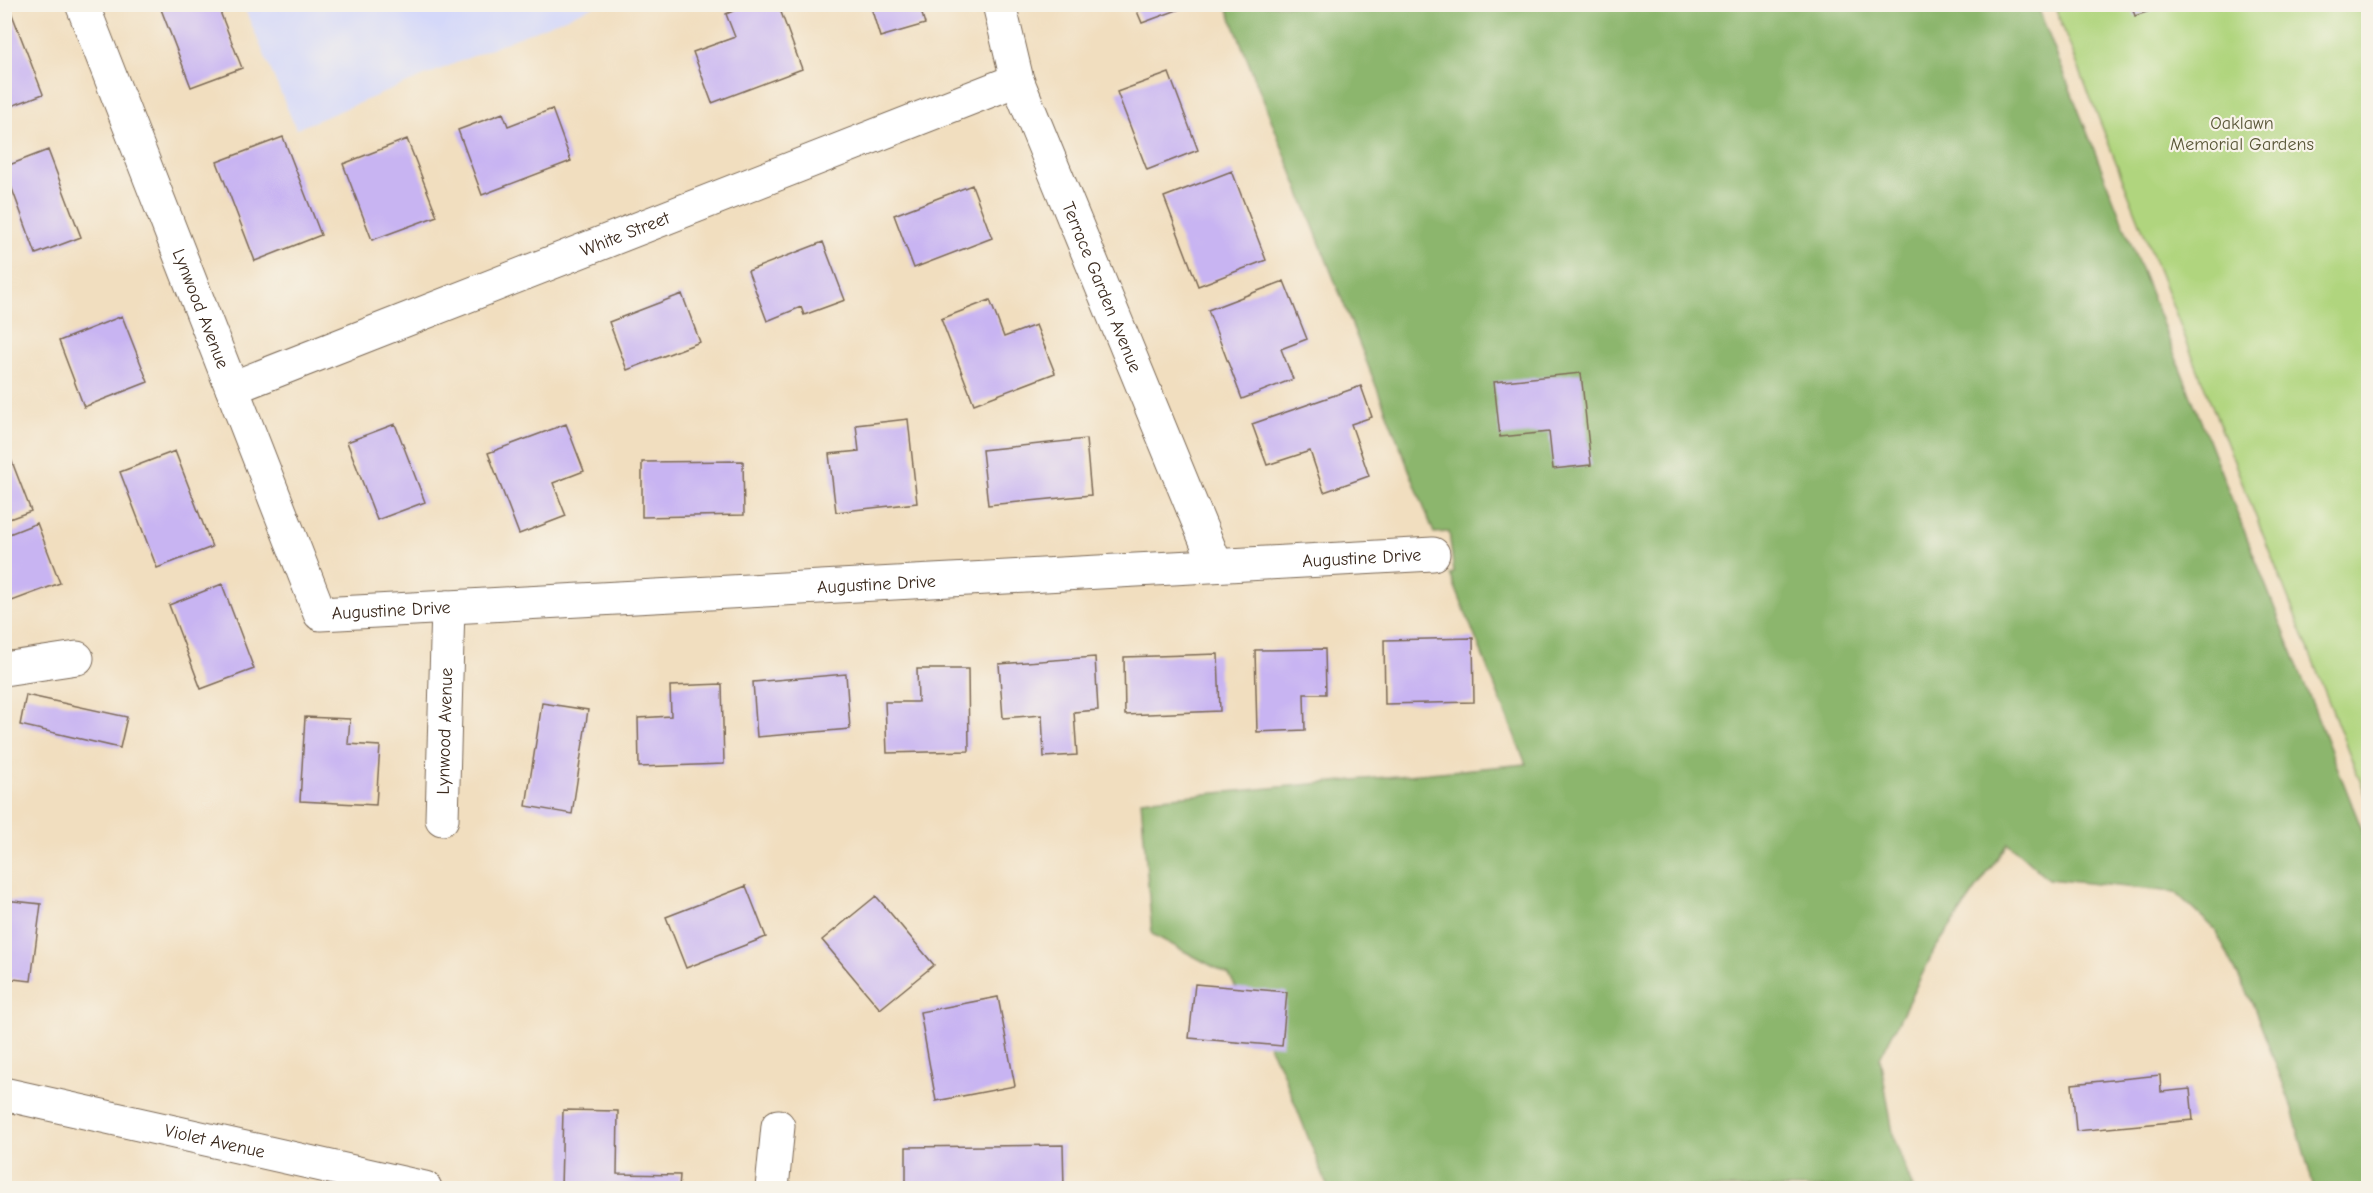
<svg xmlns="http://www.w3.org/2000/svg" width="2373" height="1193" font-family="'Comic Neue',sans-serif">
<rect width="100%" height="100%" fill="#f7f3e8"/>
<filter id="ink" filterUnits="userSpaceOnUse"><feTurbulence type="fractalNoise" baseFrequency=".0167" numOctaves="2"/><feDisplacementMap in="SourceGraphic" scale="12" xChannelSelector="R" yChannelSelector="G"/><feConvolveMatrix kernelMatrix="1 2 1 2 8 2 1 2 1" color-interpolation-filters="sRGB"/></filter>
<filter id="wash" filterUnits="userSpaceOnUse"><feTurbulence type="fractalNoise" baseFrequency=".008" numOctaves="4" result="noise"/><feDisplacementMap in="SourceGraphic" scale="24" xChannelSelector="R" yChannelSelector="G"/><feGaussianBlur stdDeviation="1.35" result="paint"/><feColorMatrix in="noise" values="0 0 0 0 0 0 0 0 0 0 0 0 0 0 0 0 0 1.4 0 .05"/><feComposite in="paint" operator="in"/></filter>
<g filter="url(#wash)">
<rect width="100%" height="100%" fill="#f1debf"/>
<path fill="#d4d8f9" d="M 243,5 L 597,5 L 296,129 Z"/>
<path fill="#b0d57e" stroke="#76804e" stroke-width="1.5" d="M 2054,5 L 2368,5 L 2368,801 Z"/>
<path fill="#8cb66d" stroke="#647046" stroke-width="1.5" d="M 1226,5 L 2037,5 L 2368,845 L 2368,1188 L 2314,1188 L 2290,1102 L 2255,1010 L 2215,929 L 2175,892 L 2048,879 L 2008,843 L 1935,949 L 1880,1058 L 1894,1139 L 1913,1188 L 1328,1188 L 1281,1068 L 1229,975 L 1152,934 L 1141,800 L 1526,764 L 1450,574 L 1454,573 L 1449,532 L 1434,533 Z"/>
<g id="blocks">
<path fill="#c8b4f2" d="M 4,4 L 8,4 L 43,94 L 4,109 Z
M 159,4 L 217,4 L 242,68 L 191,87 Z
M 750,4 L 778,4 L 802,69 L 712,103 L 693,52 L 735,37 L 726,14 Z
M 870,4 L 919,4 L 925,24 L 880,37 Z
M 1134,4 L 1191,4 L 1191,5 L 1142,23 Z
M 2131,4 L 2167,4 L 2167,5 L 2135,16 Z
M 1169,73 L 1198,150 L 1147,170 L 1117,92 Z
M 552,109 L 571,161 L 482,195 L 458,130 L 503,113 L 508,126 Z
M 283,137 L 321,235 L 255,261 L 217,162 Z
M 407,139 L 437,216 L 372,240 L 343,164 Z
M 48,150 L 81,237 L 36,254 L 4,167 Z
M 1232,171 L 1266,260 L 1198,286 L 1164,197 Z
M 972,185 L 992,238 L 914,268 L 894,215 Z
M 823,242 L 845,300 L 804,315 L 801,307 L 767,321 L 748,271 Z
M 1284,281 L 1307,339 L 1281,349 L 1293,379 L 1242,399 L 1208,310 Z
M 682,294 L 700,342 L 627,370 L 609,322 Z
M 990,300 L 1004,337 L 1036,325 L 1055,373 L 974,404 L 941,319 Z
M 122,316 L 148,382 L 84,407 L 59,341 Z
M 1581,373 L 1591,465 L 1553,469 L 1549,432 L 1500,437 L 1494,382 Z
M 1361,386 L 1372,417 L 1351,424 L 1369,476 L 1324,492 L 1310,451 L 1267,465 L 1252,424 Z
M 908,419 L 917,503 L 836,512 L 829,454 L 859,451 L 856,425 Z
M 395,424 L 425,502 L 377,520 L 347,442 Z
M 566,424 L 584,471 L 553,483 L 566,516 L 519,534 L 488,453 Z
M 1086,439 L 1091,495 L 988,505 L 982,450 Z
M 175,451 L 212,547 L 157,568 L 120,472 Z
M 9,454 L 31,511 L 4,521 L 4,455 Z
M 743,461 L 744,515 L 642,517 L 642,462 Z
M 37,523 L 60,583 L 4,604 L 4,536 Z
M 222,584 L 254,669 L 201,689 L 169,605 Z
M 1473,638 L 1474,702 L 1385,704 L 1384,640 Z
M 1325,649 L 1326,694 L 1304,694 L 1305,730 L 1257,732 L 1255,650 Z
M 1218,654 L 1220,711 L 1125,715 L 1124,657 Z
M 1095,657 L 1098,710 L 1074,712 L 1077,755 L 1044,757 L 1042,715 L 1003,718 L 999,664 Z
M 917,669 L 968,669 L 969,751 L 887,753 L 885,702 L 918,702 Z
M 846,674 L 850,729 L 757,737 L 753,682 Z
M 722,684 L 724,764 L 639,767 L 638,718 L 671,716 L 670,686 Z
M 26,695 L 127,717 L 120,748 L 20,725 Z
M 542,703 L 588,710 L 572,814 L 526,806 Z
M 305,717 L 350,719 L 348,744 L 380,746 L 376,805 L 300,801 Z
M 746,886 L 766,937 L 686,968 L 666,917 Z
M 876,896 L 934,965 L 880,1009 L 822,940 Z
M 4,900 L 41,904 L 31,981 L 4,978 Z
M 1195,984 L 1287,992 L 1282,1046 L 1189,1038 Z
M 998,997 L 1015,1086 L 936,1101 L 920,1012 Z
M 2160,1075 L 2161,1092 L 2190,1089 L 2193,1120 L 2076,1131 L 2072,1084 Z
M 563,1110 L 618,1111 L 617,1174 L 680,1175 L 679,1188 L 561,1188 Z
M 1063,1145 L 1064,1188 L 906,1188 L 906,1147 Z"/>
</g>
</g>
<g filter="url(#ink)">
<use href="#blocks" fill-opacity="0" stroke="#7b6956" stroke-width="1.5"/>
<g fill="none" stroke-linecap="round" stroke-linejoin="round">
<defs>
<g id="minor">
<path id="s1" d="M 82,4 L 320,614 L 1433,554"/>
<path id="s2" d="M 999,4 L 1017,80 L 1216,565"/>
<path id="s3" d="M 232,388 L 1017,80"/>
<path d="M 4,669 L 77,658"/>
<path id="s4" d="M 442,819 L 448,607"/>
<path id="s5" d="M 4,1094 L 425,1188"/>
<path d="M 772,1188 L 778,1126"/>
</g>
</defs>
<use href="#minor" stroke="#7b6956" stroke-width="35"/>
<use href="#minor" stroke="#fff" stroke-width="33"/>
</g>
</g>
<g text-anchor="middle" dominant-baseline="central" stroke-width="4.5" stroke-linejoin="round" paint-order="stroke">
<g font-size="18" fill="#585536" stroke="#f7f3e8">
<text x="2242" y="123">Oaklawn<tspan x="2242" dy="21">Memorial Gardens</tspan></text>
</g>
<g font-size="18" fill="#3b2a1e" stroke="#f7f3e8">
<text stroke="none"><textPath href="#s3" startOffset="422">White Street</textPath></text>
<text stroke="none"><textPath href="#s2" startOffset="302">Terrace Garden Avenue</textPath></text>
<text stroke="none"><textPath href="#s1" startOffset="327">Lynwood Avenue</textPath></text>
<text stroke="none"><textPath href="#s1" startOffset="1698">Augustine Drive</textPath></text>
<text stroke="none"><textPath href="#s1" startOffset="1212">Augustine Drive</textPath></text>
<text stroke="none"><textPath href="#s1" startOffset="726">Augustine Drive</textPath></text>
<text stroke="none"><textPath href="#s4" startOffset="88">Lynwood Avenue</textPath></text>
<text stroke="none"><textPath href="#s5" startOffset="216">Violet Avenue</textPath></text>
</g>
</g>
<rect width="2373" height="1193" fill="none" stroke="#f7f3e8" stroke-width="24"/>
</svg>
